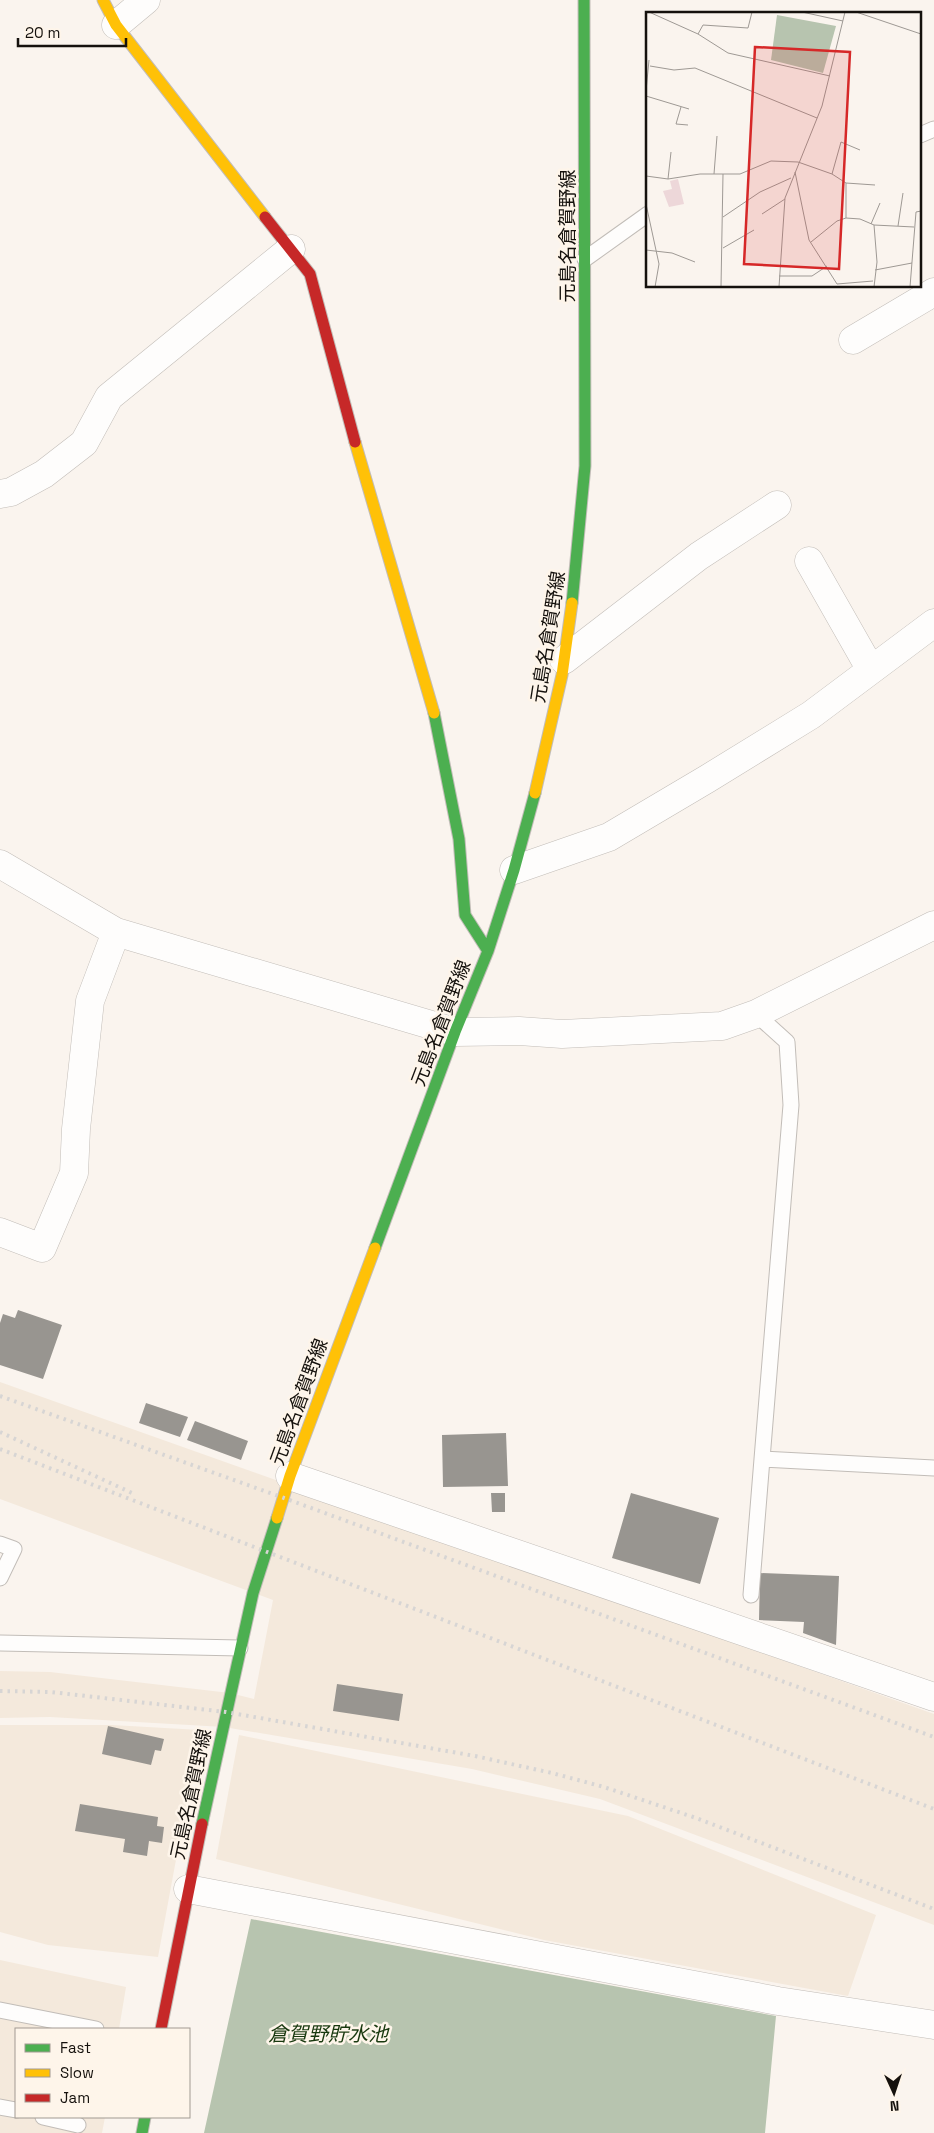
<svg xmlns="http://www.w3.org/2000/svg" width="934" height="2133" font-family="'Space Grotesk','Noto Sans JP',sans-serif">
<rect width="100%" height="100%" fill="#faf4ee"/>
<path fill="#f4e9dc" d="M 0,1382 L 934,1714 L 934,1925 L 600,1799 L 472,1769 L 224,1727 L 50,1717 L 0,1718 L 0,1671 L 50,1672 L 230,1693 L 254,1699 L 273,1600 L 0,1499 Z
M 0,1725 L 112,1725 L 200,1730 L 158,1957 L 48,1945 L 0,1932 Z
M 239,1735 L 628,1816 L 876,1915 L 848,1996 L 544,1940 L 216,1859 Z
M 0,1960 L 126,1987 L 119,2029 L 16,2029 L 16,2117 L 105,2117 L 102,2133 L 0,2133 Z"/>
<path fill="#b7c4af" d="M 251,1919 L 776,2016 L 765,2133 L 204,2133 Z"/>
<path fill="#989590" d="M 18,1310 L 62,1325 L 43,1379 L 0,1365 L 0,1323 L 3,1314 L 15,1318 Z
M 146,1403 L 188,1417 L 180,1437 L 139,1423 Z
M 195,1421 L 248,1441 L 241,1460 L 187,1440 Z
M 506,1433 L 508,1486 L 443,1487 L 442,1435 Z
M 491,1493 L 505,1493 L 505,1512 L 492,1512 Z
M 631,1493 L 719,1518 L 700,1584 L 612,1558 Z
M 760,1573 L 839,1576 L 836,1645 L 803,1633 L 804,1622 L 759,1620 Z
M 337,1684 L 403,1694 L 399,1721 L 333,1711 Z
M 108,1726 L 164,1739 L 161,1751 L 155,1750 L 151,1765 L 102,1754 Z
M 80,1804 L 158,1817 L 157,1826 L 164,1827 L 162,1843 L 149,1841 L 147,1856 L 123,1852 L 125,1839 L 75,1831 Z"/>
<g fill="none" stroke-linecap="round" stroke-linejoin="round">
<defs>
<path id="lane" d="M 920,135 L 934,129
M 585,259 L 648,214
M 756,1014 L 787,1042 L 791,1105 L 762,1459 L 934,1468
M 0,1544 L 14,1549 L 0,1578
M 751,1595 L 762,1459
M 0,1643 L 240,1648
M 0,2010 L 96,2029
M 0,2107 L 16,2110
M 43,2117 L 78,2125"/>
<path id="street" d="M 116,25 L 146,0
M 853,340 L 934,292
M 0,494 L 11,492 L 44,474 L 84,443 L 109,397 L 291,249
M 809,561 L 871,670
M 564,660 L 699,556 L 777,505
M 0,864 L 116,932 L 455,1032 L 519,1031 L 562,1034 L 722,1026 L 756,1014 L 934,925
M 514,870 L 609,837 L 707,779 L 811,715 L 934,623
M 0,1232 L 42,1248 L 74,1173 L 76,1129 L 90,1001 L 116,932
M 290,1476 L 934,1697
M 188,1889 L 778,2001 L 934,2025"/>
<path id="fast" d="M 572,603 L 585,466 L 584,0
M 434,713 L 459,839 L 465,915 L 488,951
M 375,1248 L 455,1032 L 488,951 L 514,870 L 535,793
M 202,1824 L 253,1593 L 277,1518
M 142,2133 L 145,2117"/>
<path id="slow" d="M 103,0 L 116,25 L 265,217
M 355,442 L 434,713
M 535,793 L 562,675 L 572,603
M 277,1518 L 290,1476 L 375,1248"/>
<path id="jam" d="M 265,217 L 310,274 L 355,442
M 161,2029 L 202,1824"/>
</defs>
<use href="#lane" stroke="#c2bdb8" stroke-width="17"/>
<use href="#street" stroke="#c2bdb8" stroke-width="29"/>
<use href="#fast" stroke="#c2bdb8" stroke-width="13"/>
<use href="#slow" stroke="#c2bdb8" stroke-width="13"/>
<use href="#jam" stroke="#c2bdb8" stroke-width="13"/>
<use href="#lane" stroke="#fefdfc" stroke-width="15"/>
<use href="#street" stroke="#fefdfc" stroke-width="28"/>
<use href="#fast" stroke="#4caf50" stroke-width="11"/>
<use href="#slow" stroke="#ffc107" stroke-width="11"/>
<use href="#jam" stroke="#c62828" stroke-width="11"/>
<path stroke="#d7d5d4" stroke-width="4" stroke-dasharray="2.5 5" stroke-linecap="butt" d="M 0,1396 L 284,1498 L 934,1737
M 0,1432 L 132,1493
M 0,1449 L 934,1809
M 0,1691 L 51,1692 L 226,1712 L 475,1756 L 552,1773 L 604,1787 L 696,1818 L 934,1909"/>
</g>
<g text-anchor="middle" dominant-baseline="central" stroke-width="5" stroke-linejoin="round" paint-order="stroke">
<g font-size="19" fill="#15110d" stroke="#fef5ea">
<text transform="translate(567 236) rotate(-90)">元島名倉賀野線</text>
<text transform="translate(548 637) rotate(-81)">元島名倉賀野線</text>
<text transform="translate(441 1023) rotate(-69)">元島名倉賀野線</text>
<text transform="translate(299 1402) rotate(-70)">元島名倉賀野線</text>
<text transform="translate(191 1794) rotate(-78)">元島名倉賀野線</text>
</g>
<g font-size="20" font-style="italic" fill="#18380e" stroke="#fef5ea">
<text x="328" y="2034">倉賀野貯水池</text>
</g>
</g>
<g transform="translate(646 12)">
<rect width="275" height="275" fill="#faf4ee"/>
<path d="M 32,167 L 38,192 L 23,195 L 17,179 L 26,177 L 24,169 Z" fill="#edd7d9"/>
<path d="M 131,3 L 190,14 L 177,61 L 125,48 Z" fill="#b7c4af"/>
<path fill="none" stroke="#9e9994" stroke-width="1" d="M 3,0 L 52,22 L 82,41 L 184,64M 156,0 L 197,9M 210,0 L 275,22M 52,22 L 57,13 L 102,16 L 106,0M 4,54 L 28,58 L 49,56 L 171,106M 0,79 L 3,48M 0,84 L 43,97M 35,95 L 30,112 L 42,113M 149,160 L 163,228 L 191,272 L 227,269M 68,162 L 71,124M 186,162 L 195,130 L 214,138M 0,164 L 22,167 L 54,162 L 94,162 L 125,149 L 152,150 L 186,162 L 200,171 L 200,206 L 214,207 L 228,213 L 268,215M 22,167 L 25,140M 200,171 L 229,173M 0,192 L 13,252 L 9,275M 116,202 L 139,187M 77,205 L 114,180 L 145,166M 225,212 L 234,191M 252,214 L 257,181M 165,230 L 191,209 L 200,206M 77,236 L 108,218M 0,238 L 26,241 L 49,250M 229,258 L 266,251M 133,264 L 166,264 L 181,254M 75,275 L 77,162M 133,275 L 139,186 L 176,94 L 199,0M 228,275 L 231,250 L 228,213M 264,275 L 270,200 L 275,199"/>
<path fill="#d62828" fill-opacity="0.15" stroke="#d62828" stroke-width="2.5" d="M 109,35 L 204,40 L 193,257 L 98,252 Z"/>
<rect width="275" height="275" fill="none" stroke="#15110d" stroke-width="2.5"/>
</g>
<rect x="15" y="2028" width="175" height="90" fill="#fef5ea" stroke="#a19a92"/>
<rect x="25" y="2044" width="25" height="8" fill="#4caf50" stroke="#a19a92"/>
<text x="60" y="2053" font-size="15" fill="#15110d">Fast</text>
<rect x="25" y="2069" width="25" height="8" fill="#ffc107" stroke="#a19a92"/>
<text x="60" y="2078" font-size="15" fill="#15110d">Slow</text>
<rect x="25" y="2094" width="25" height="8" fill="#c62828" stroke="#a19a92"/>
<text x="60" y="2103" font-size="15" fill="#15110d">Jam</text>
<g transform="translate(894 2093) rotate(177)" stroke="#fef5ea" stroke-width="4" paint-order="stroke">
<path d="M0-4L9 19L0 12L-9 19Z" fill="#15110d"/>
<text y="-8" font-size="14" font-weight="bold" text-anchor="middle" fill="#15110d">N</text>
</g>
<path d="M18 38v8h108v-8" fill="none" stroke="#15110d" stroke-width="2.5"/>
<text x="25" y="38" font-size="15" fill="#15110d" stroke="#fef5ea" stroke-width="4" paint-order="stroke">20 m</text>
</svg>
